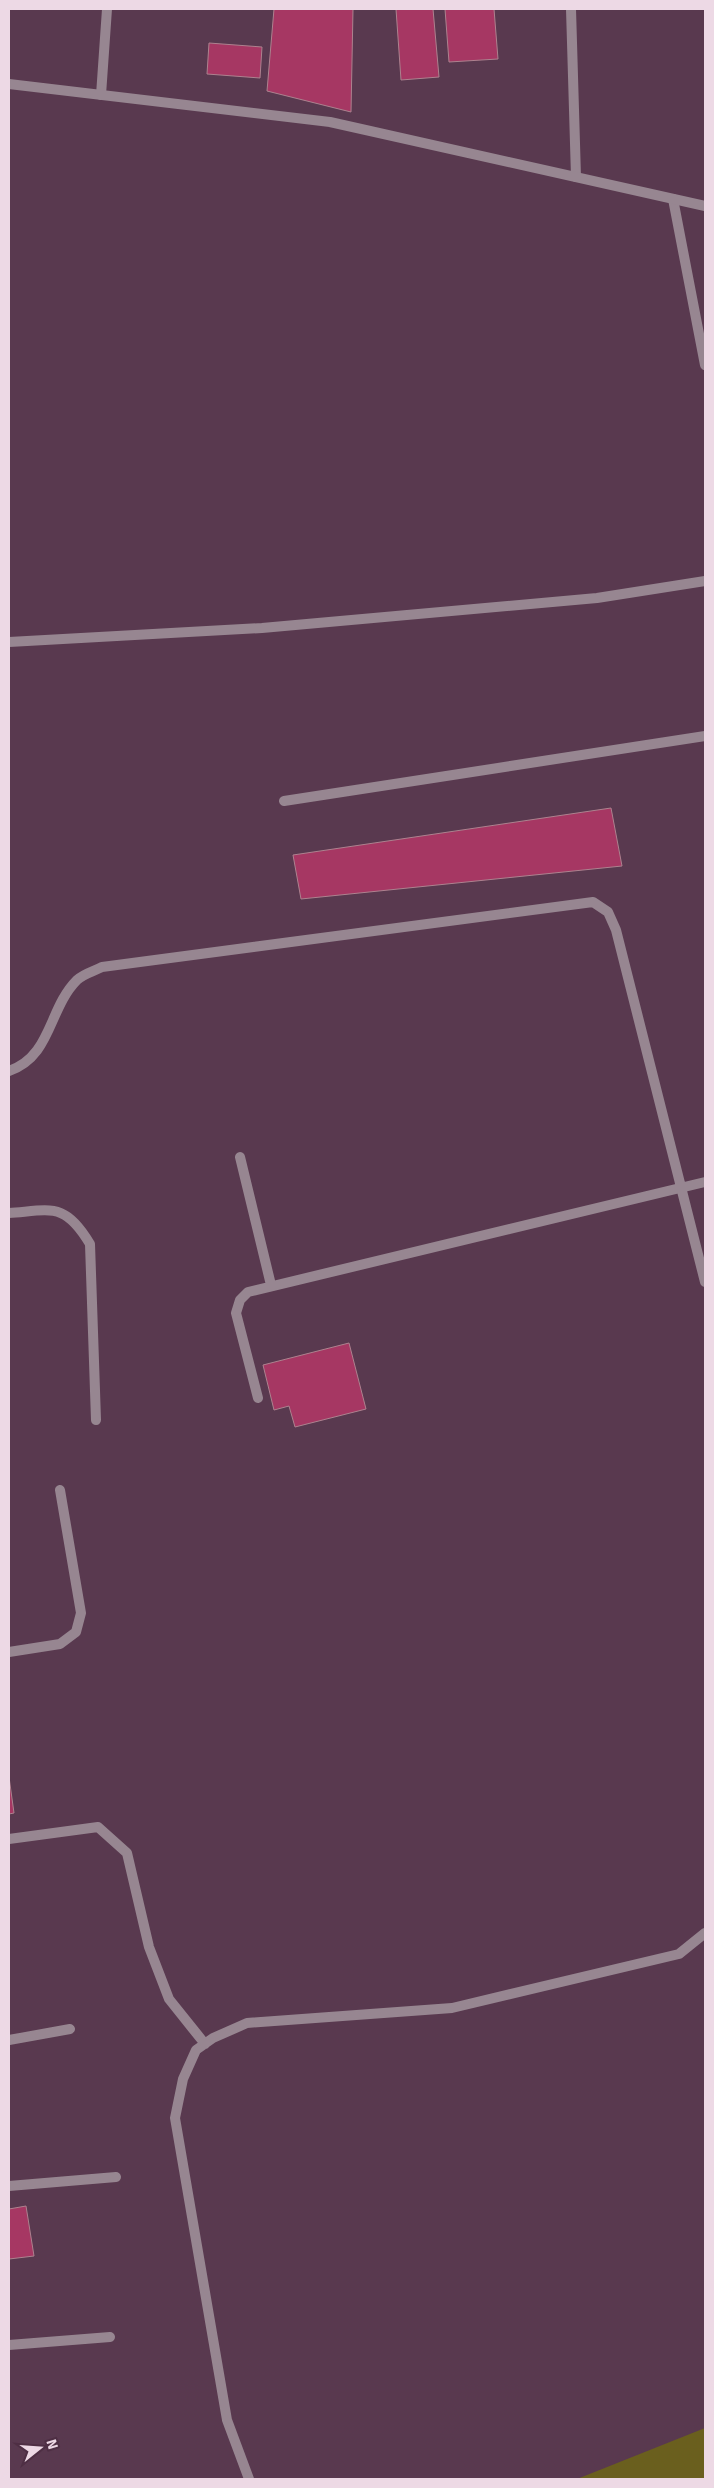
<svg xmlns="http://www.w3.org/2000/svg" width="714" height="2488" font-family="Signika,sans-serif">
<rect width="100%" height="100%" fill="#59394f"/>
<path fill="#6a5f1e" d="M 705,2428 L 705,2479 L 577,2479 Z"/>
<path fill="#a63763" stroke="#ad828f" d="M 274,9 L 353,9 L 351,112 L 267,91 Z
M 396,9 L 433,9 L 439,77 L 401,80 Z
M 445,9 L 494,9 L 498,59 L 449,62 Z
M 209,43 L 262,47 L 260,78 L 207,74 Z
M 611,808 L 622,866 L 301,899 L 293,855 Z
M 349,1343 L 366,1409 L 295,1427 L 289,1406 L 274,1410 L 263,1365 Z
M 9,1777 L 14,1813 L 9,1814 Z
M 26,2206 L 34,2256 L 9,2259 L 9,2209 Z"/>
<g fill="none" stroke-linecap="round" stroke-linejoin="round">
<path stroke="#978691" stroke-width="10" d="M 571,9 L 576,177
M 101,95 L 107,9
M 673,199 L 705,365
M 9,642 L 262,628 L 597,598 L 705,581
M 284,801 L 705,736
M 9,1071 C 52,1056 48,1009 77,980 C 83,974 94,971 102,967 L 593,902 L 608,912 L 616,930 L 705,1282
M 240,1157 L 271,1285
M 9,1213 C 52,1210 65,1202 90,1244 L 96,1420
M 258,1398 L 236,1313 L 240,1300 L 248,1292 L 705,1182
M 9,1652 L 60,1644 L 76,1632 L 81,1613 L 60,1490
M 9,1839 L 98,1827 L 127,1853 L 149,1947 L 169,1999 L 205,2044
M 9,2040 L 70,2029
M 9,2186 L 116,2177
M 9,2345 L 110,2337
M 249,2479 L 227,2420 L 175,2118 L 183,2079 L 196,2050 L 213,2038 L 247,2023 L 452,2008 L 679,1954 L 705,1933"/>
<path stroke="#978691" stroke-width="10" d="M 9,84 L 330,122 L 705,206"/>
</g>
<rect width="714" height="2488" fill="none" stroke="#edd9e5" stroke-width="20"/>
<g transform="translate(40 2448) rotate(73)" stroke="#4e2f44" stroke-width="4" paint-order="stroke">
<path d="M0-4L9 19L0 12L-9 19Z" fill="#edd9e5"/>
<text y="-8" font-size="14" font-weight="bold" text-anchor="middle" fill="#edd9e5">N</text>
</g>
</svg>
